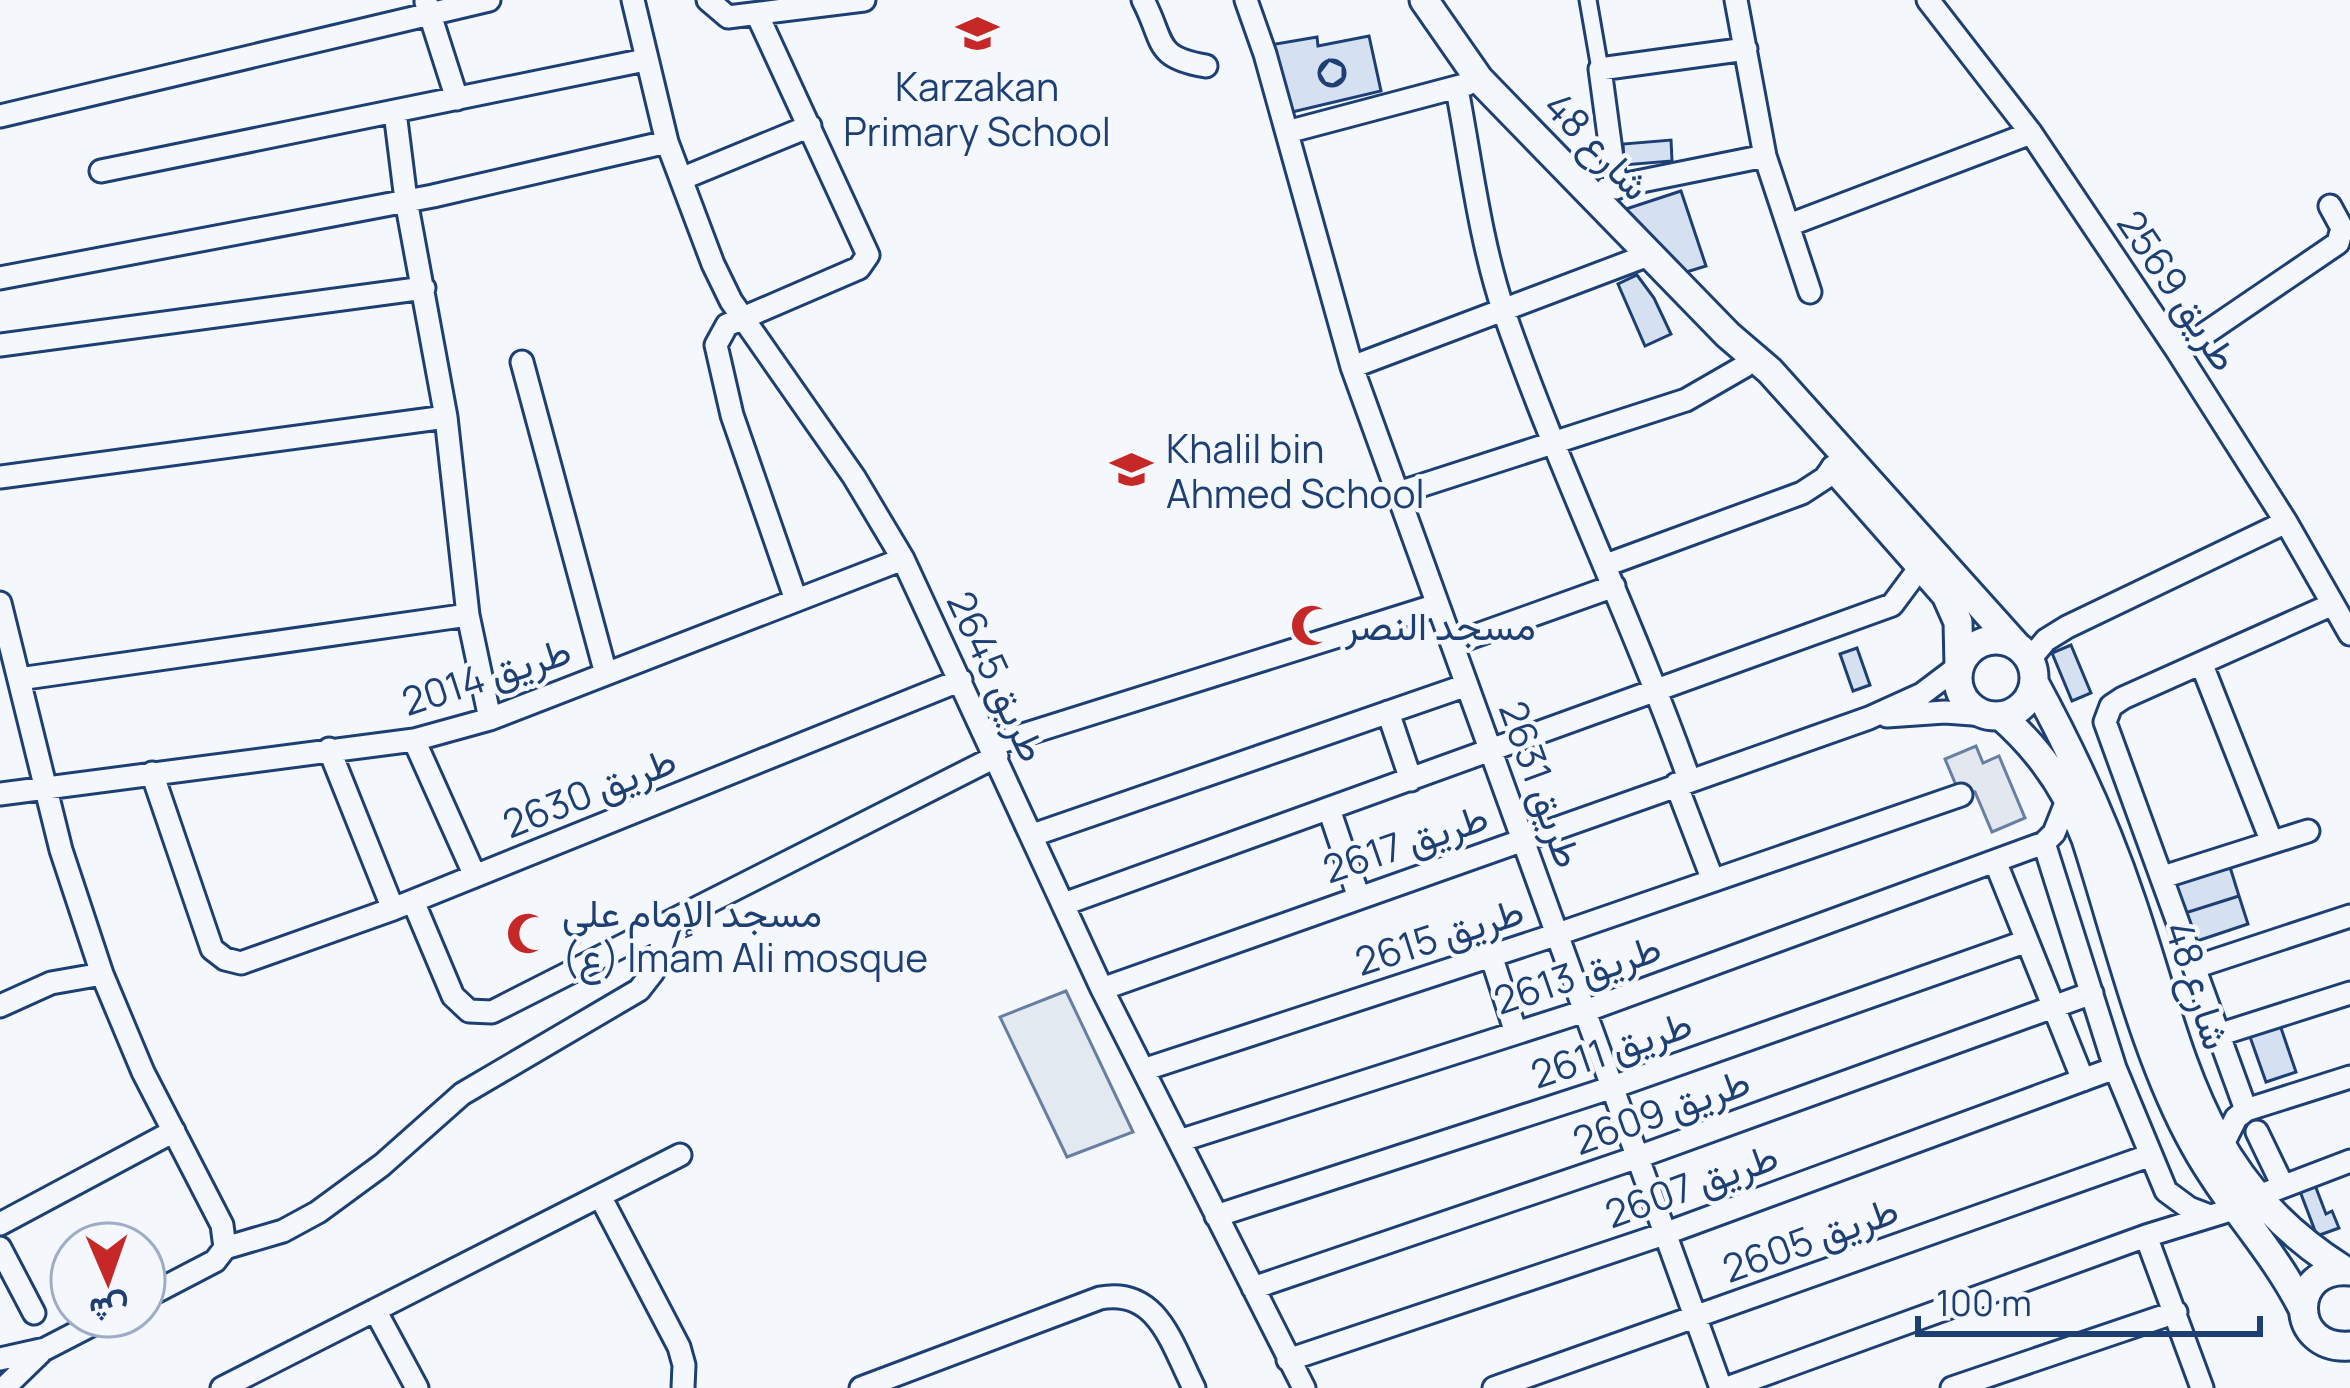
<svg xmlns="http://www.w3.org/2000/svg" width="2350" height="1388" font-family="Manrope,Vazirmatn,sans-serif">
<rect width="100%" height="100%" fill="#f4f7fb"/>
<path fill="#e3e9f0" stroke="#687fa3" stroke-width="3" d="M 1066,991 L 1133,1132 L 1067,1157 L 1000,1017 Z"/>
<path fill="#e3e8f0" stroke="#687fa3" stroke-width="3" d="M 1976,746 L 1983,763 L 1999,756 L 2025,818 L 1992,832 L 1975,792 L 1961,797 L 1945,759 Z"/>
<path fill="#d5e0f0" stroke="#1d3f73" stroke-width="3" fill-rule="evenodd" d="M 1369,36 L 1381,91 L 1288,113 L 1264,46 L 1317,37 L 1318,46 ZM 1329,60 L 1343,66 L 1343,78 L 1333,85 L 1325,83 L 1319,73 Z
M1319 73a13 13 0 1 1 26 0a13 13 0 1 1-26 0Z
M 1671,140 L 1672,161 L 1624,165 L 1623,144 Z
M 1681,191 L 1706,266 L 1680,274 L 1626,209 Z
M 1637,275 L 1654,298 L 1671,334 L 1645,346 L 1618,284 Z
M 2071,645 L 2091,693 L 2072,701 L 2052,653 Z
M 1857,648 L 1870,685 L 1853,691 L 1840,654 Z
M 2230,867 L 2239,896 L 2182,914 L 2172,885 Z
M 2239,896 L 2248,924 L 2191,943 L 2182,914 Z
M 2280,1025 L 2296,1072 L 2266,1082 L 2249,1034 Z
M 2313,1180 L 2326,1214 L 2332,1211 L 2339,1228 L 2317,1236 L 2298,1186 Z"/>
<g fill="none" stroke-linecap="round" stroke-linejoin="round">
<defs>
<path id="pedestrian" d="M 1588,0 L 1600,69"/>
<path id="minor" d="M 633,0 L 667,142 L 713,264 L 731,301 L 854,477 L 903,559 L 1102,989 L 1304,1388
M 708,0 L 728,17 L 864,0
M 1143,0 C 1165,42 1153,57 1206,66
M 1246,0 L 1265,54 L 1352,367 L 1721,1388
M 1736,0 L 1765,156 L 1810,292
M 1928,0 L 2031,133 L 2178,352 L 2286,522 L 2350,634
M 426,2 L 457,99
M 757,14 L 868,255 L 859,268 L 727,325 L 716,345 L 732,415 L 796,600
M 1457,89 C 1471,163 1480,241 1504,312 C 1559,471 1633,621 1689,779
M 395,112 L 406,200 L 446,417 L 468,615 L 490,719
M 0,116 L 489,0
M 1287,132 L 1468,84
M 101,171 L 645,60
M 681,179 L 810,126
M 1607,188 L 1765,156
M 1616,188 L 1600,69 L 1746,49
M 1789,225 L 2031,133
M 0,278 L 433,196 L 667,142
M 0,345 L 424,288
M 2178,352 L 2338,243 L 2342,228 L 2330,206
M 522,362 L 606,674
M 1352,367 L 1651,254
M 0,477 L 446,417
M 1398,493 L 1686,400 L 1745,366
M 1606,565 L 1802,493 L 1825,478 L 1833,467
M 0,603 L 61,850 L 102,974 L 143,1072 L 222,1225 L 225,1248
M 1452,644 L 1614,586
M 2030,659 L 2046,640 L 2067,627 L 2286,522
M 2202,665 L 2271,840
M 19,679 L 468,615
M 1388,712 L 1411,780
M 1887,716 L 1945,712 L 1986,715
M 414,740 L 475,876
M 991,745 L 1437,605
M 329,749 L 393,909
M 152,773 L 212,949 L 225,959 L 241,963 L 393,909 L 961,680
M 1676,784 L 1712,878
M 0,794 L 414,740 L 490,719 L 903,559
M 1329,809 L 1358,895
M 1033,835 L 1467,685
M 2044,843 L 2115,1068 L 2166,1191 L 2189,1208 L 2210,1216
M 1995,861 L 2083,1080
M 2163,877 L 2308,831
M 413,901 L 453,996 L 469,1011 L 492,1012 L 997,756
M 1064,904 L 1892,605 L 1921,566
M 1491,955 L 1516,1033
M 2195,967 L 2350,916
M 1102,989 L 1869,718 L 1922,694 L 1959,666
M 0,1006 L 51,983 L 102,974
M 2218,1035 L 2350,993
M 1143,1070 L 1558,934 L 1961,795
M 2246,1110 L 2105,722 L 2111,706 L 2123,698 L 2333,604
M 2257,1132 L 2283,1186
M 1179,1141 L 1585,1011 L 2044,843 L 2054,833 L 2068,798
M 2221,1148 L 2236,1118 L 2246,1110 L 2350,1077
M 600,1196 L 679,1347 L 684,1365 L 683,1388
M 2256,1197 L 2350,1161
M 1216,1216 L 1613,1087 L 2027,941
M 0,1224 L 174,1131
M 2146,1236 L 2202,1388
M 0,1248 L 34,1313
M 225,1248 L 283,1231 L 318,1212 L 382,1165 L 462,1094 L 639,990 L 653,972 L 669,923
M 1253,1288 L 1638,1157 L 2092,993
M 144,1298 L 215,1261 L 225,1248
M 375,1310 L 417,1388
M 0,1359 L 45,1349 L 109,1316
M 1288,1360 L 1664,1234 L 2115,1068
M 4,1388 L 40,1353
M 222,1388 L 680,1155
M 861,1388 L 1100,1298 C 1158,1287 1172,1345 1194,1388
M 1494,1388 L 2151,1155
M 1727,1388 L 2146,1236 L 2237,1208
M 1952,1388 L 2176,1312"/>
<path id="tertiary" d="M 1424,0 L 1479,79 L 1728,335 L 1770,371 L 2016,645
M 1835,469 L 1946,595 L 1958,622 L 1959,666
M1958 678a38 38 0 1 1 76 0a38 38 0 1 1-76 0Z
M 2035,684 C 2073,754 2106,825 2131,900 C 2183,1053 2196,1176 2344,1270
M 2001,716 C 2040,750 2068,791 2086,839 C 2118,938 2145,1057 2195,1146 C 2227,1204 2273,1249 2303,1309
M 2350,1271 C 2288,1265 2288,1351 2350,1346"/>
</defs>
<use href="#pedestrian" stroke="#1d3f73" stroke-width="21"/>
<use href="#minor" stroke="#1d3f73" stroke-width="27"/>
<use href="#tertiary" stroke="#1d3f73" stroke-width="33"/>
<use href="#pedestrian" stroke="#f4f7fb" stroke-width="15"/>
<use href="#minor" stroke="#f4f7fb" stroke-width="21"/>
<use href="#tertiary" stroke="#f4f7fb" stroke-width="27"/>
</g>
<defs>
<symbol id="school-bare" viewBox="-9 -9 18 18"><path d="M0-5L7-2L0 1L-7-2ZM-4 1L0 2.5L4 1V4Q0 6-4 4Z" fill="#c62828" stroke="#f4f7fb" stroke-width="2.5" paint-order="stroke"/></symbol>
<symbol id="mosque-bare" viewBox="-9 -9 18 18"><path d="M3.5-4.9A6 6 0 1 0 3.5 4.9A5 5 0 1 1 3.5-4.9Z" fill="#c62828" stroke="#f4f7fb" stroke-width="2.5" paint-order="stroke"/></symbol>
</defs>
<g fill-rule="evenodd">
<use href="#school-bare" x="948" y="4" width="59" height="59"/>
<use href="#school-bare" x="1102" y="440" width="59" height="59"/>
<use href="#mosque-bare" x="1282" y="596" width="59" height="59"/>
<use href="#mosque-bare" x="498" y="904" width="59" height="59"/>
</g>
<g text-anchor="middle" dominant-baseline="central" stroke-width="9" stroke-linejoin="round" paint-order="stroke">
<g font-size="39" fill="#1d3f73" stroke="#f4f7fb" text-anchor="start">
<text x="977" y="86" text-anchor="middle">Karzakan<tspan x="977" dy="45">Primary School</tspan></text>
<text x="1166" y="448">Khalil bin<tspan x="1166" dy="45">Ahmed School</tspan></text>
<text x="1345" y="625">مسجد النصر</text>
<text x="562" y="912">مسجد الإمام علي<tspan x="562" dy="45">(ع) Imam Ali mosque</tspan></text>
</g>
<g font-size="39" fill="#1d3f73" stroke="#f4f7fb">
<text transform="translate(1598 145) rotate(46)">شارع 48</text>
<text transform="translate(2179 290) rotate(56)">طريق 2569</text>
<text transform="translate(486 675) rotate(-18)">طريق 2014</text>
<text transform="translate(998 676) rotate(65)">طريق 2645</text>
<text transform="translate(1542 784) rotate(70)">طريق 2631</text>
<text transform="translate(589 791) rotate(-22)">طريق 2630</text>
<text transform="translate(1405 842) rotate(-19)">طريق 2617</text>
<text transform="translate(1439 935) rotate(-18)">طريق 2615</text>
<text transform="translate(1577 973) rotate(-19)">طريق 2613</text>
<text transform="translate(2199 985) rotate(72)">شارع 48</text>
<text transform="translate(1611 1048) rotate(-19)">طريق 2611</text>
<text transform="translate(1661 1110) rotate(-20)">طريق 2609</text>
<text transform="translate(1691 1184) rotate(-20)">طريق 2607</text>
<text transform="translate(1810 1238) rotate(-20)">طريق 2605</text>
</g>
</g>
<g transform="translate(108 1280) rotate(178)"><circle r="57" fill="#f4f7fb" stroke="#9eadc5" stroke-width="3"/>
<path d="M0-9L21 45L0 30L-21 45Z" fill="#c62828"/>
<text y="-18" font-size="33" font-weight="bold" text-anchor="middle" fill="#1d3f73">ش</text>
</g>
<path d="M1918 1316v18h342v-18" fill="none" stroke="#1d3f73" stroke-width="6"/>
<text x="1936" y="1316" font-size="36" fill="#1d3f73" stroke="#f4f7fb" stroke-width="9" paint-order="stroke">100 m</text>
</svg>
